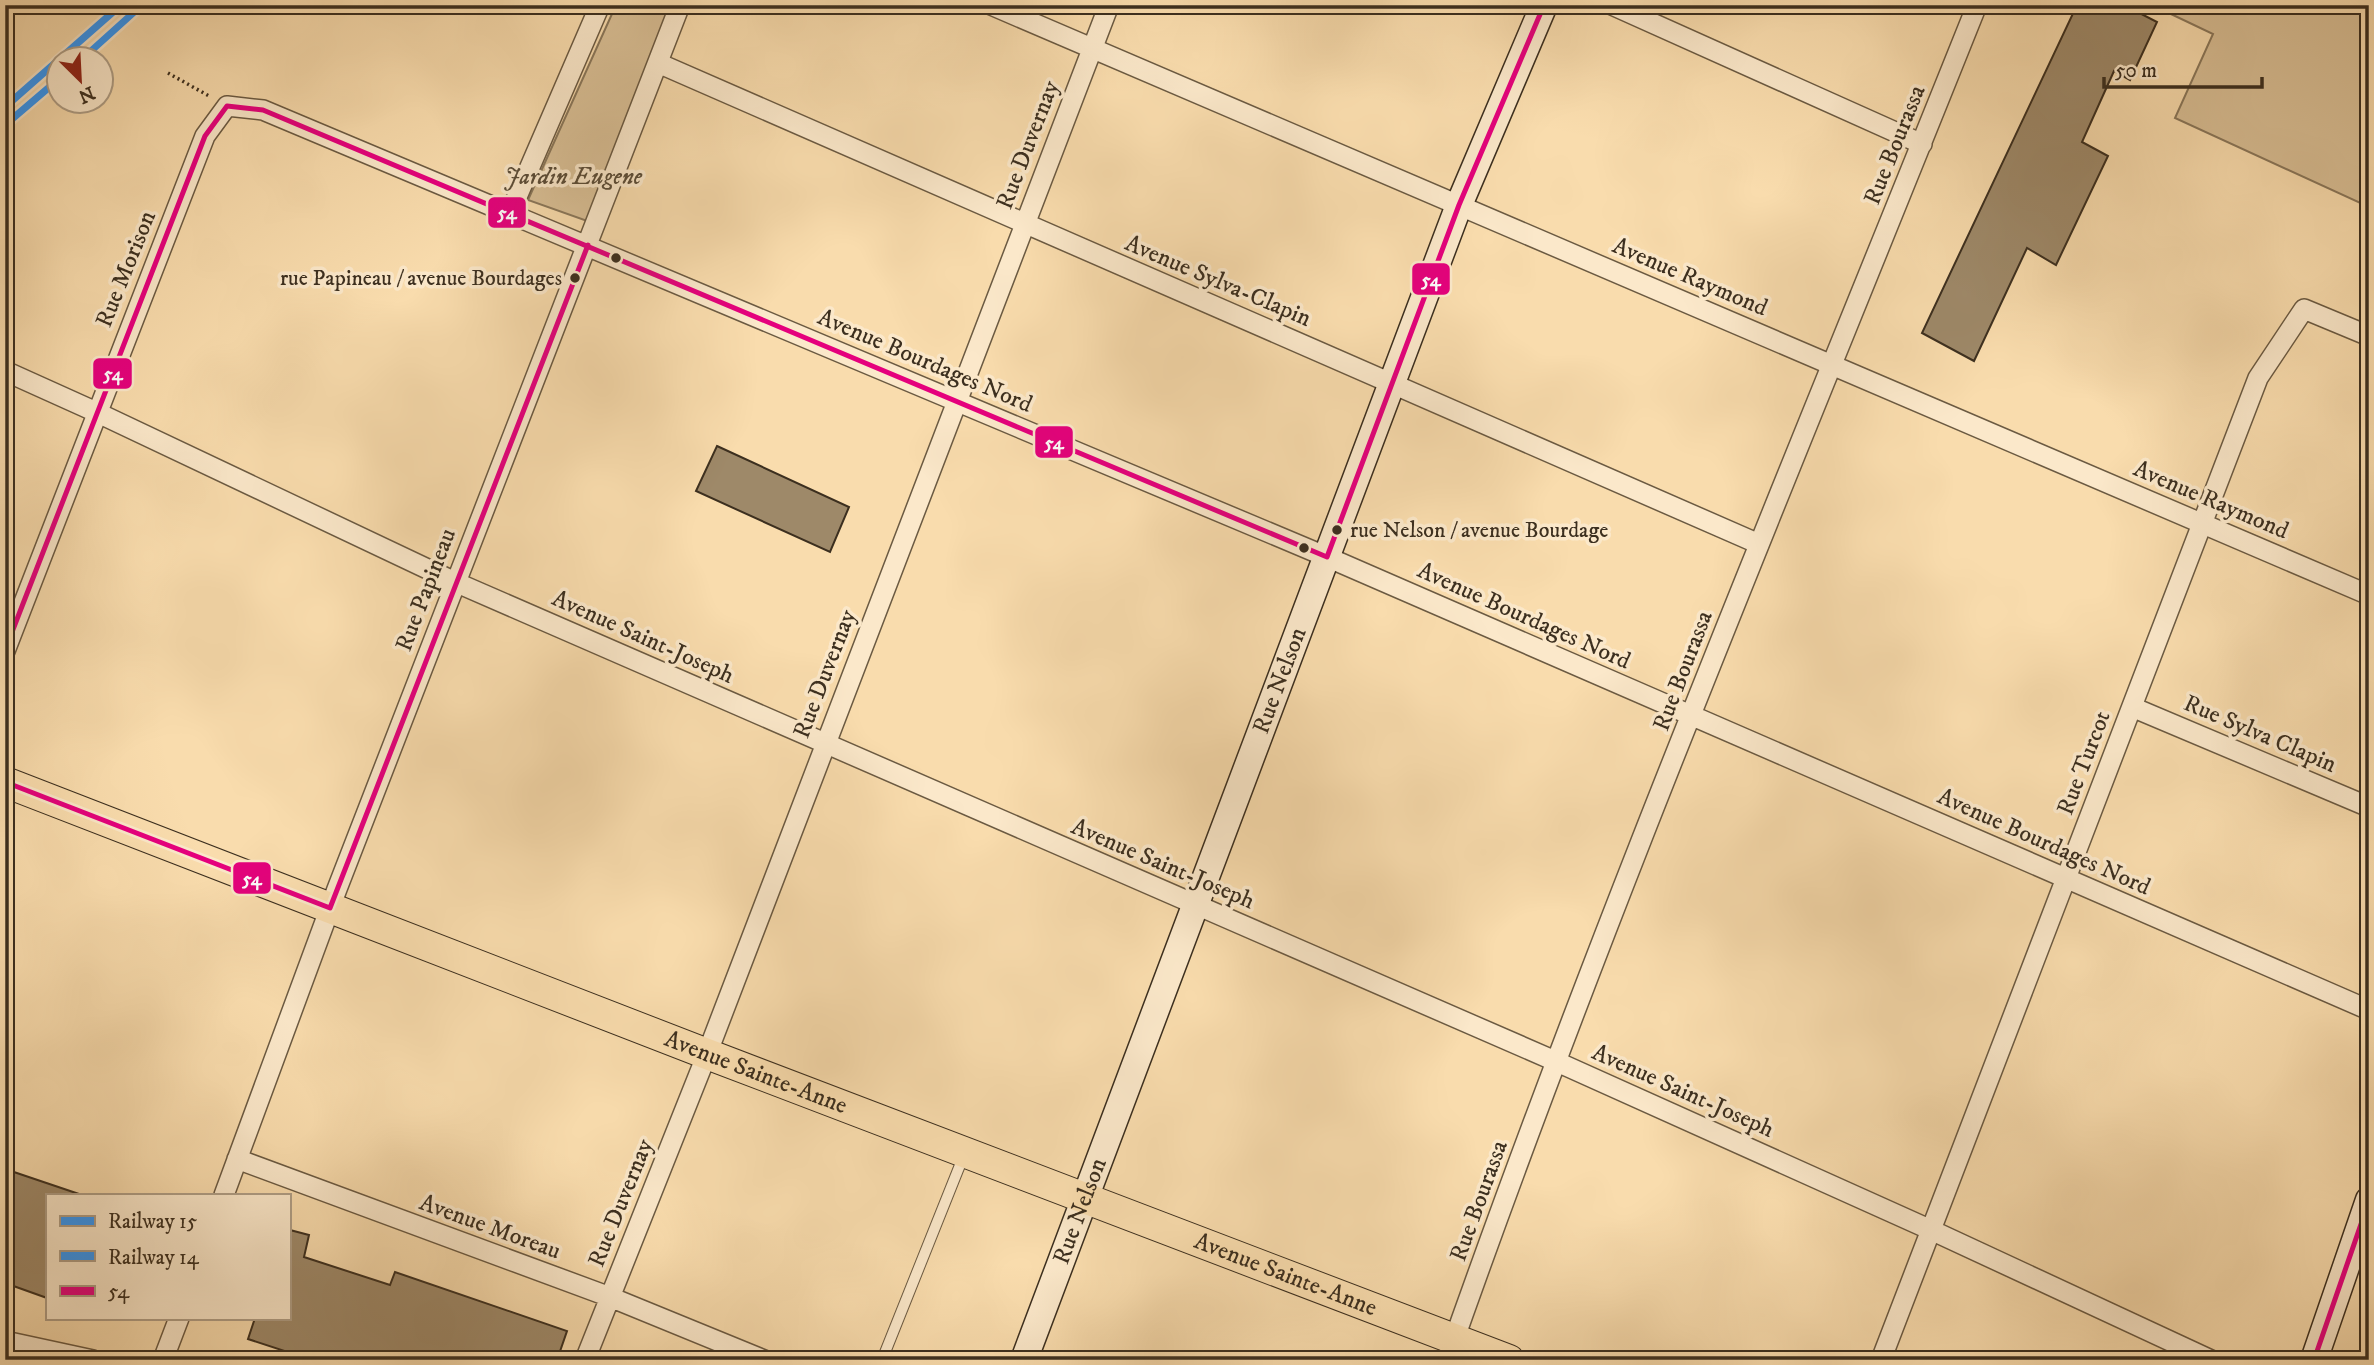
<svg xmlns="http://www.w3.org/2000/svg" width="2374" height="1365" font-family="'IM FELL DW Pica',serif">
<rect width="100%" height="100%" fill="#f9dcad"/>
<filter id="stains"><feTurbulence type="fractalNoise" baseFrequency=".00286" numOctaves="4"/><feColorMatrix values="0 0 0 0 .2 0 0 0 0 .09 0 0 0 0 .02 0 0 0 .5 -.17"/></filter>
<radialGradient id="worn" r=".72"><stop offset=".6" stop-color="#630" stop-opacity="0"/><stop offset="1" stop-color="#630" stop-opacity=".3"/></radialGradient>
<path fill="#d9bf95" stroke="#8a775a" stroke-width="2" d="M 616,5 L 670,5 L 590,222 L 528,200 Z
M 2152,5 L 2369,5 L 2369,207 L 2175,118 L 2213,34 Z"/>
<path fill="#9e8969" stroke="#3c2f1f" stroke-width="2" d="M 2077,5 L 2124,5 L 2157,22 L 2130,80 L 2114,71 L 2082,142 L 2108,156 L 2056,265 L 2027,248 L 1974,361 L 1922,333 Z
M 717,446 L 849,507 L 830,552 L 696,491 Z
M 5,1169 L 82,1195 L 47,1195 L 47,1298 L 5,1283 Z
M 290,1230 L 309,1235 L 304,1257 L 390,1285 L 395,1272 L 567,1331 L 557,1360 L 406,1360 L 395,1356 L 394,1360 L 312,1360 L 248,1339 L 255,1318 L 289,1318 Z"/>
<g fill="none" stroke-linecap="round" stroke-linejoin="round">
<defs>
<path id="lane" d="M 882,1360 L 964,1155"/>
<path id="street" d="M 991,5 L 2369,595
M 1612,5 L 1922,144
M 658,63 L 1759,544
M 510,213 L 600,5
M 5,371 L 96,412 L 455,582 L 1555,1061 L 1931,1230 L 2211,1360
M 5,651 L 205,136 L 227,106 L 263,110 L 1327,557 L 2369,1010
M 2132,707 L 2369,807
M 237,1159 L 610,1297 L 764,1360
M 224,1195 L 337,889 L 680,5
M 5,1341 L 93,1360
M 163,1360 L 179,1318
M 585,1360 L 707,1054 L 1109,5
M 1447,1360 C 1608,902 1797,455 1977,5
M 1881,1360 L 2258,378 L 2304,309 L 2369,336"/>
<g id="secondary">
<path id="s1" d="M 1024,1360 L 1459,205 L 1544,5"/>
<path d="M 2314,1360 L 2369,1200"/>
</g>
<g id="primary">
<path id="s2" d="M 5,782 L 707,1054 L 1509,1360"/>
</g>
</defs>
<use href="#lane" stroke="#6b5a42" stroke-width="12"/>
<use href="#street" stroke="#6b5a42" stroke-width="22"/>
<use href="#secondary" stroke="#3c2f1f" stroke-width="29"/>
<use href="#primary" stroke="#3c2f1f" stroke-width="32"/>
<path stroke="#3c2f1f" stroke-width="3.5" stroke-dasharray="2 3.5" stroke-linecap="butt" d="M 168,73 L 209,96"/>
<use href="#lane" stroke="#fbe8ca" stroke-width="10"/>
<use href="#street" stroke="#fbe8ca" stroke-width="19"/>
<use href="#secondary" stroke="#fbe8ca" stroke-width="26"/>
<use href="#primary" stroke="#f9dcad" stroke-width="30"/>
<defs>
<path id="bus-1" d="M 5,650 L 205,136 L 227,106 L 263,110 L 1327,557 L 1459,205 L 1544,5
M 5,782 L 330,908 L 588,245
M 2314,1360 L 2369,1201"/>
</defs>
<use href="#bus-1" stroke="#fbe8ca" stroke-width="10"/>
<use href="#bus-1" stroke="#e5007d" stroke-width="5"/>
<defs>
<path id="rail-1" d="M 81,60 L 142,5
M 5,125 L 60,78"/>
<path id="rail-2" d="M 5,107 L 121,5"/>
</defs>
<use href="#rail-1" stroke="#fbe8ca" stroke-width="12"/>
<use href="#rail-2" stroke="#fbe8ca" stroke-width="12"/>
<use href="#rail-1" stroke="#3098fc" stroke-width="7"/>
<use href="#rail-2" stroke="#3098fc" stroke-width="7"/>
</g>
<g fill="#3c2f1f" stroke="#fbe8ca" stroke-width="2.5">
<circle cx="616" cy="258" r="6"/>
<circle cx="575" cy="278" r="6"/>
<circle cx="1337" cy="530" r="6"/>
<circle cx="1304" cy="548" r="6"/>
</g>
<g text-anchor="middle" dominant-baseline="central" stroke-width="7" stroke-linejoin="round" paint-order="stroke">
<g font-size="22" fill="#3c2f1f" stroke="#fbe8ca" text-anchor="end">
<text x="562" y="278">rue Papineau / avenue Bourdages</text>
<text x="1350" y="530" text-anchor="start">rue Nelson / avenue Bourdage</text>
</g>
<g font-size="24" fill="#3c2f1f" stroke="#fbe8ca">
<text transform="translate(1028 145) rotate(-69)">Rue Duvernay</text>
<text transform="translate(1895 145) rotate(-68)">Rue Bourassa</text>
<text transform="translate(126 269) rotate(-68)">Rue Morison</text>
<text transform="translate(1690 277) rotate(23)">Avenue Raymond</text>
<text transform="translate(1218 281) rotate(23)">Avenue Sylva-Clapin</text>
<text transform="translate(925 361) rotate(23)">Avenue Bourdages Nord</text>
<text transform="translate(2211 500) rotate(23)">Avenue Raymond</text>
<text transform="translate(426 590) rotate(-69)">Rue Papineau</text>
<text transform="translate(1524 616) rotate(24)">Avenue Bourdages Nord</text>
<text transform="translate(643 637) rotate(24)">Avenue Saint-Joseph</text>
<text transform="translate(1683 671) rotate(-69)">Rue Bourassa</text>
<text transform="translate(825 674) rotate(-69)">Rue Duvernay</text>
<text stroke="none"><textPath href="#s1" startOffset="726">Rue Nelson</textPath></text>
<text transform="translate(2260 734) rotate(23)">Rue Sylva Clapin</text>
<text transform="translate(2084 763) rotate(-69)">Rue Turcot</text>
<text transform="translate(2044 842) rotate(24)">Avenue Bourdages Nord</text>
<text transform="translate(1163 864) rotate(23)">Avenue Saint-Joseph</text>
<text stroke="none"><textPath href="#s2" startOffset="805">Avenue Sainte-Anne</textPath></text>
<text transform="translate(1683 1091) rotate(24)">Avenue Saint-Joseph</text>
<text transform="translate(1479 1201) rotate(-70)">Rue Bourassa</text>
<text transform="translate(621 1203) rotate(-68)">Rue Duvernay</text>
<text stroke="none"><textPath href="#s1" startOffset="159">Rue Nelson</textPath></text>
<text transform="translate(490 1227) rotate(20)">Avenue Moreau</text>
<text stroke="none"><textPath href="#s2" startOffset="1372">Avenue Sainte-Anne</textPath></text>
</g>
<g font-size="24" font-style="italic" fill="#5b4c37" stroke="#fbe8ca">
<text x="573" y="177">Jardin Eugene</text>
</g>
</g>
<g stroke="#fbe8ca" stroke-width="2.5">
<rect x="487" y="196" width="40" height="33" rx="7" fill="#e5007d"/>
<rect x="1411" y="262" width="40" height="34" rx="7" fill="#e5007d"/>
<rect x="92" y="357" width="41" height="33" rx="7" fill="#e5007d"/>
<rect x="1034" y="425" width="40" height="34" rx="7" fill="#e5007d"/>
<rect x="232" y="861" width="40" height="34" rx="7" fill="#e5007d"/>
</g>
<g font-size="19" text-anchor="middle" font-weight="bold" fill="#fff">
<text x="507" y="219">54</text>
<text x="1431" y="286">54</text>
<text x="113" y="380">54</text>
<text x="1054" y="449">54</text>
<text x="252" y="885">54</text>
</g>
<rect width="2374" height="1365" fill="none" stroke="#f9dcad" stroke-width="28"/>
<rect x="7" y="7" width="2360" height="1351" fill="none" stroke="#3c2f1f" stroke-width="3.5"/>
<rect x="14" y="14" width="2346" height="1337" fill="none" stroke="#3c2f1f" stroke-width="2"/>
<rect x="46" y="1194" width="245" height="126" fill="#fbe8ca" stroke="#af9e86" stroke-width="2"/>
<rect x="60" y="1216" width="35" height="10" fill="#3098fc" stroke="#af9e86" stroke-width="2"/>
<text x="108" y="1228" font-size="21" fill="#3c2f1f">Railway 15</text>
<rect x="60" y="1251" width="35" height="10" fill="#3098fc" stroke="#af9e86" stroke-width="2"/>
<text x="108" y="1264" font-size="21" fill="#3c2f1f">Railway 14</text>
<rect x="60" y="1286" width="35" height="10" fill="#e5007d" stroke="#af9e86" stroke-width="2"/>
<text x="108" y="1298" font-size="21" fill="#3c2f1f">54</text>
<g transform="translate(80 80) rotate(156)"><circle r="33" fill="#fbe8ca" stroke="#af9e86" stroke-width="2"/>
<path d="M0-5L12 26L0 18L-12 26Z" fill="#8f2418"/>
<text y="-10" font-size="19" font-weight="bold" text-anchor="middle" fill="#3c2f1f">N</text>
</g>
<path d="M2104 77v10h158v-10" fill="none" stroke="#3c2f1f" stroke-width="3.5"/>
<text x="2115" y="77" font-size="21" fill="#3c2f1f" stroke="#fbe8ca" stroke-width="5" paint-order="stroke">50 m</text>
<rect width="100%" height="100%" filter="url(#stains)"/>
<rect width="100%" height="100%" fill="url(#worn)"/>
</svg>
